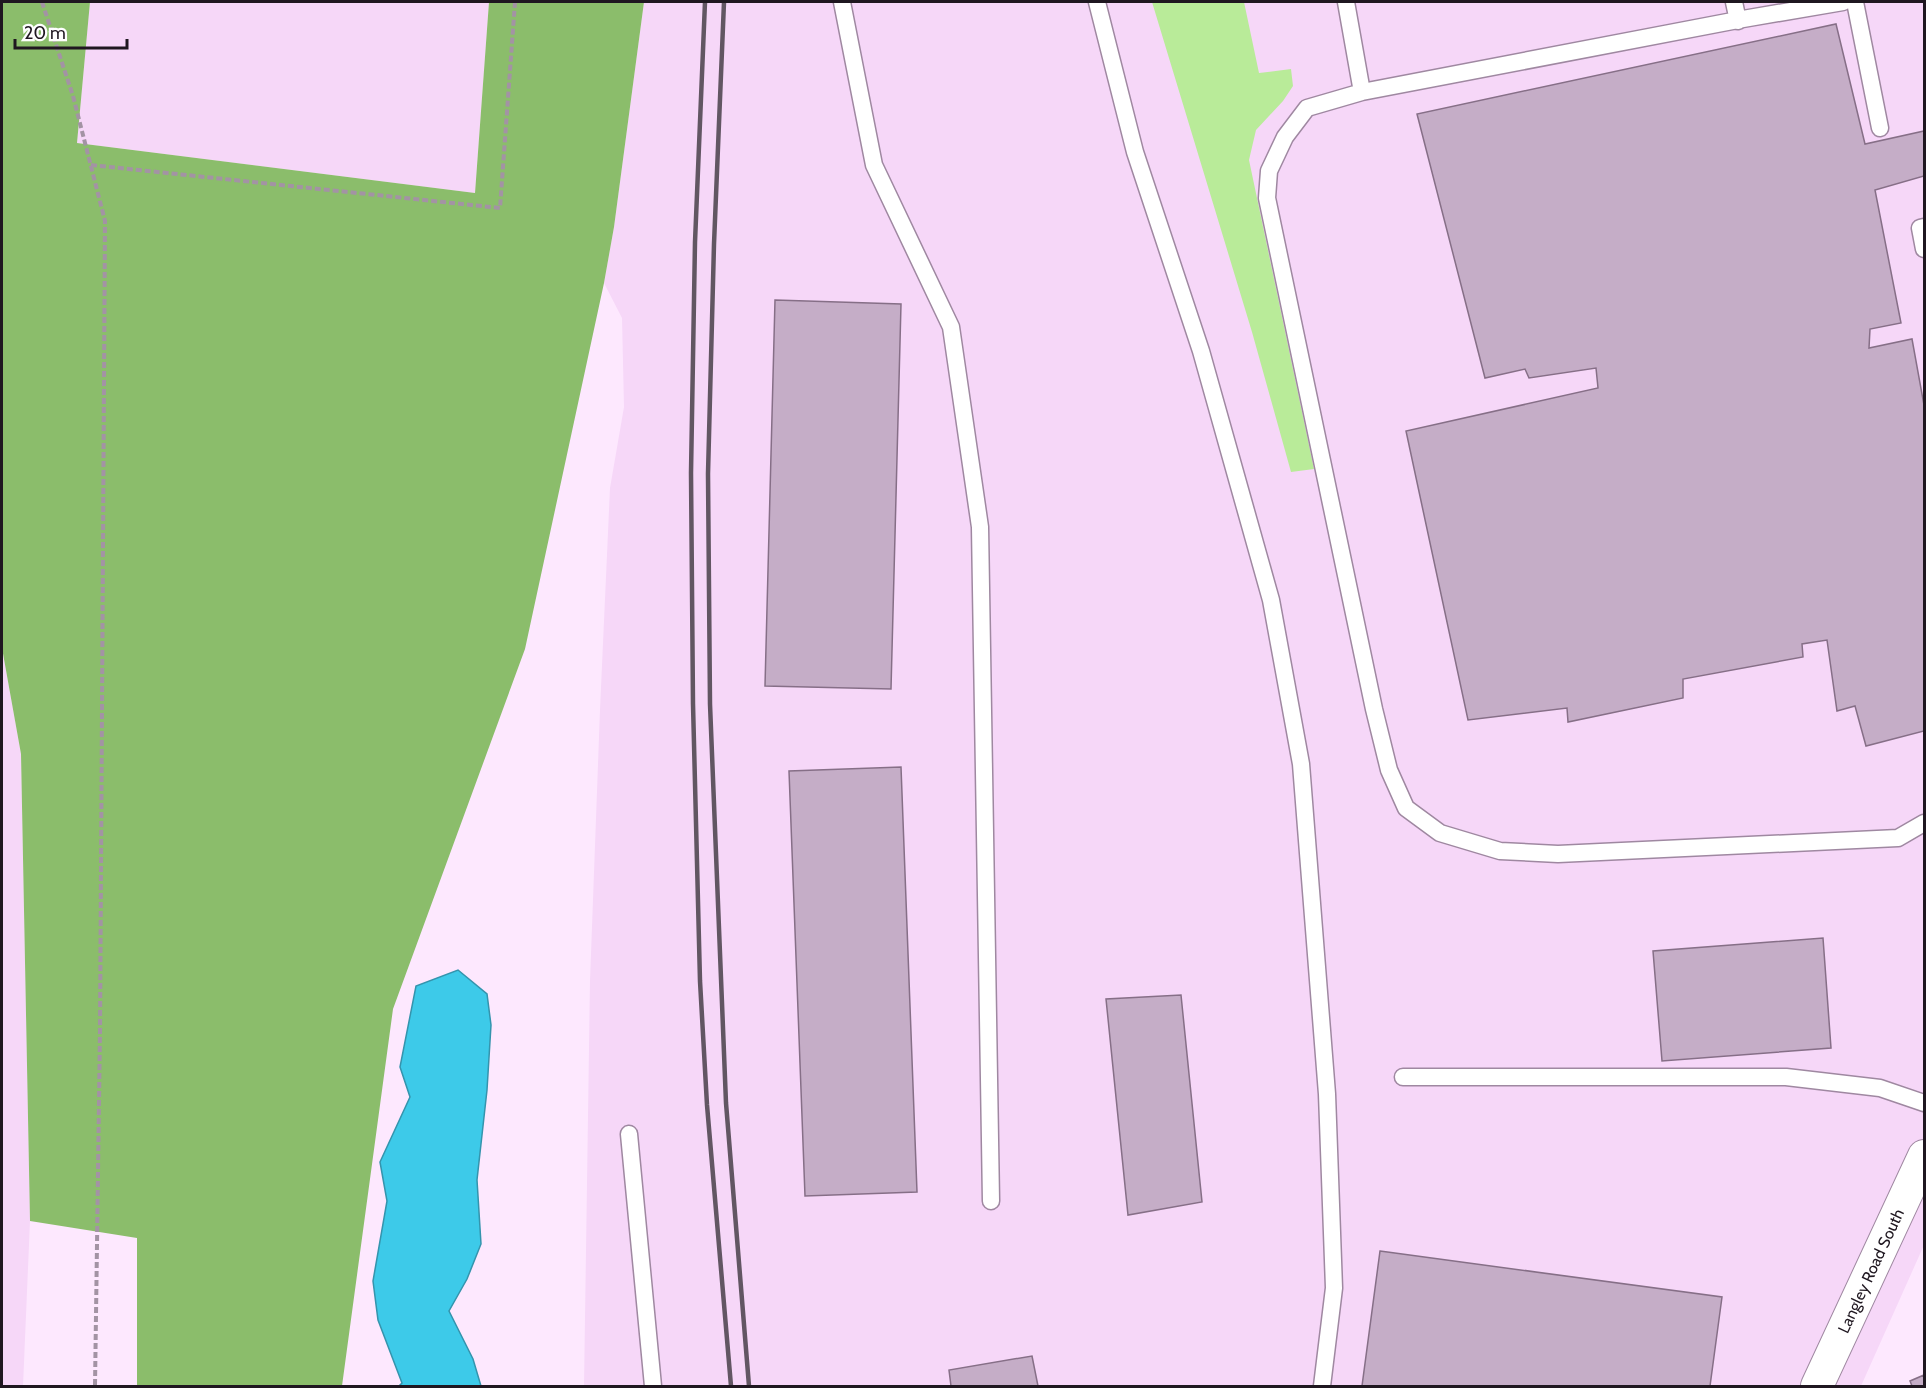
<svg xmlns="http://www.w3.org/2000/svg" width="1926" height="1388" font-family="Cabin,sans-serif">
<rect width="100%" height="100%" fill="#fde8fe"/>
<path fill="#f6d7f8" d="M 90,2 L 489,2 L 475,193 L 77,143 Z
M 644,2 L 1924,2 L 1924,1245 L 1861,1386 L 584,1386 L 590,981 L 600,710 L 610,488 L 624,407 L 622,318 L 604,283 L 614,227 Z
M 2,648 L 21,754 L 30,1221 L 23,1386 L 2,1386 Z"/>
<path fill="#b9eb99" d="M 1152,2 L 1244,2 L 1259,73 L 1291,69 L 1293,86 L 1283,101 L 1256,130 L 1249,160 L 1314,469 L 1291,472 L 1252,332 Z"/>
<path fill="#8bbd6b" d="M 2,2 L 90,2 L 77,143 L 475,193 L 489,2 L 644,2 L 614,227 L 604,283 L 525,649 L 393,1009 L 342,1386 L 137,1386 L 137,1238 L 30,1221 L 21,754 L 2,648 Z"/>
<path fill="#3dcae9" stroke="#3494ad" stroke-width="1.5" d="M 458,970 L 487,994 L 491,1025 L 487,1090 L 477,1180 L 481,1244 L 467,1279 L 449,1311 L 473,1359 L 481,1386 L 399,1386 L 402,1383 L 378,1320 L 373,1281 L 387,1201 L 380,1162 L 410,1097 L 400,1067 L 416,986 Z"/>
<path fill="#c5adc7" stroke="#866f87" stroke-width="1.5" d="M 1836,24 L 1865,144 L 1924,131 L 1924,176 L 1875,190 L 1901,323 L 1870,329 L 1869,348 L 1912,339 L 1924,405 L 1924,731 L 1866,746 L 1855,706 L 1837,711 L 1827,640 L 1802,644 L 1803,657 L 1683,679 L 1683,698 L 1568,722 L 1567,708 L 1468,720 L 1406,431 L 1598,388 L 1596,368 L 1529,378 L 1525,369 L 1485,378 L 1417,114 Z
M 775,300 L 901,304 L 891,689 L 765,686 Z
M 901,767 L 917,1192 L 805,1196 L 789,771 Z
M 1823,938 L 1831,1048 L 1662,1061 L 1653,951 Z
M 1181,995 L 1202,1202 L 1128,1215 L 1106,999 Z
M 1380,1251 L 1722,1297 L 1710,1386 L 1362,1386 Z
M 1032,1356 L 1038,1386 L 951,1386 L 949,1370 Z
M 1924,1375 L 1924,1386 L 1912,1386 L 1910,1381 Z"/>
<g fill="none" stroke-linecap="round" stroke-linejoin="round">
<defs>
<path id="service" d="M 842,2 L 874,165 L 951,327 L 980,527 L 991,1201
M 1097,2 L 1135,152 L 1201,351 L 1271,600 L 1301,764 L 1327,1094 L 1334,1288 L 1322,1386
M 1346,2 L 1362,92
M 1734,2 L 1738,21
M 1843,2 L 1743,19 L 1362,92 L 1307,108 L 1285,137 L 1269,171 L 1267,198 L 1374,709 L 1389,770 L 1406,808 L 1440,833 L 1500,851 L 1558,854 L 1898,838 L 1924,823
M 1855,2 L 1880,128
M 1924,227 L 1920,228 L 1924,249
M 1403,1077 L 1786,1077 L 1880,1088 L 1924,1103
M 629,1134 L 653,1386"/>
<path id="minor" d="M 1817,1386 L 1924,1156"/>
</defs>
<use href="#service" stroke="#9f88a1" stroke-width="19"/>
<use href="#minor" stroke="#9f88a1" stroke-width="34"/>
<path stroke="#a393a4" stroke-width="4" stroke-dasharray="6 3" stroke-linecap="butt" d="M 42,2 L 73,96 L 105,221 L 100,1032 L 95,1386
M 91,165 L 500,208 L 515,2"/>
<use href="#service" stroke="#fff" stroke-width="16"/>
<use href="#minor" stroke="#fff" stroke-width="32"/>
<path stroke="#625663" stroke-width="4.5" d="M 705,2 L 695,242 L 691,473 L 693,704 L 700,981 L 707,1105 L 731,1386
M 724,2 L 714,244 L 708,474 L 710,704 L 726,1103 L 749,1386"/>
</g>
<g text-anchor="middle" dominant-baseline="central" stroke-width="6" stroke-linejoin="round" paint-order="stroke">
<g font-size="16" fill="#1f1720" stroke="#fff">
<text transform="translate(1871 1271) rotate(-65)">Langley Road South</text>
</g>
</g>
<rect width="1926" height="1388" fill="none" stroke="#1f1720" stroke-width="6"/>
<path d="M15 39v9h112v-9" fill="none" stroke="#1f1720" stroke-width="3"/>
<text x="24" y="39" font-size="18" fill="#1f1720" stroke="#ffffff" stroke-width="4.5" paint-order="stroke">20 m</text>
</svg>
